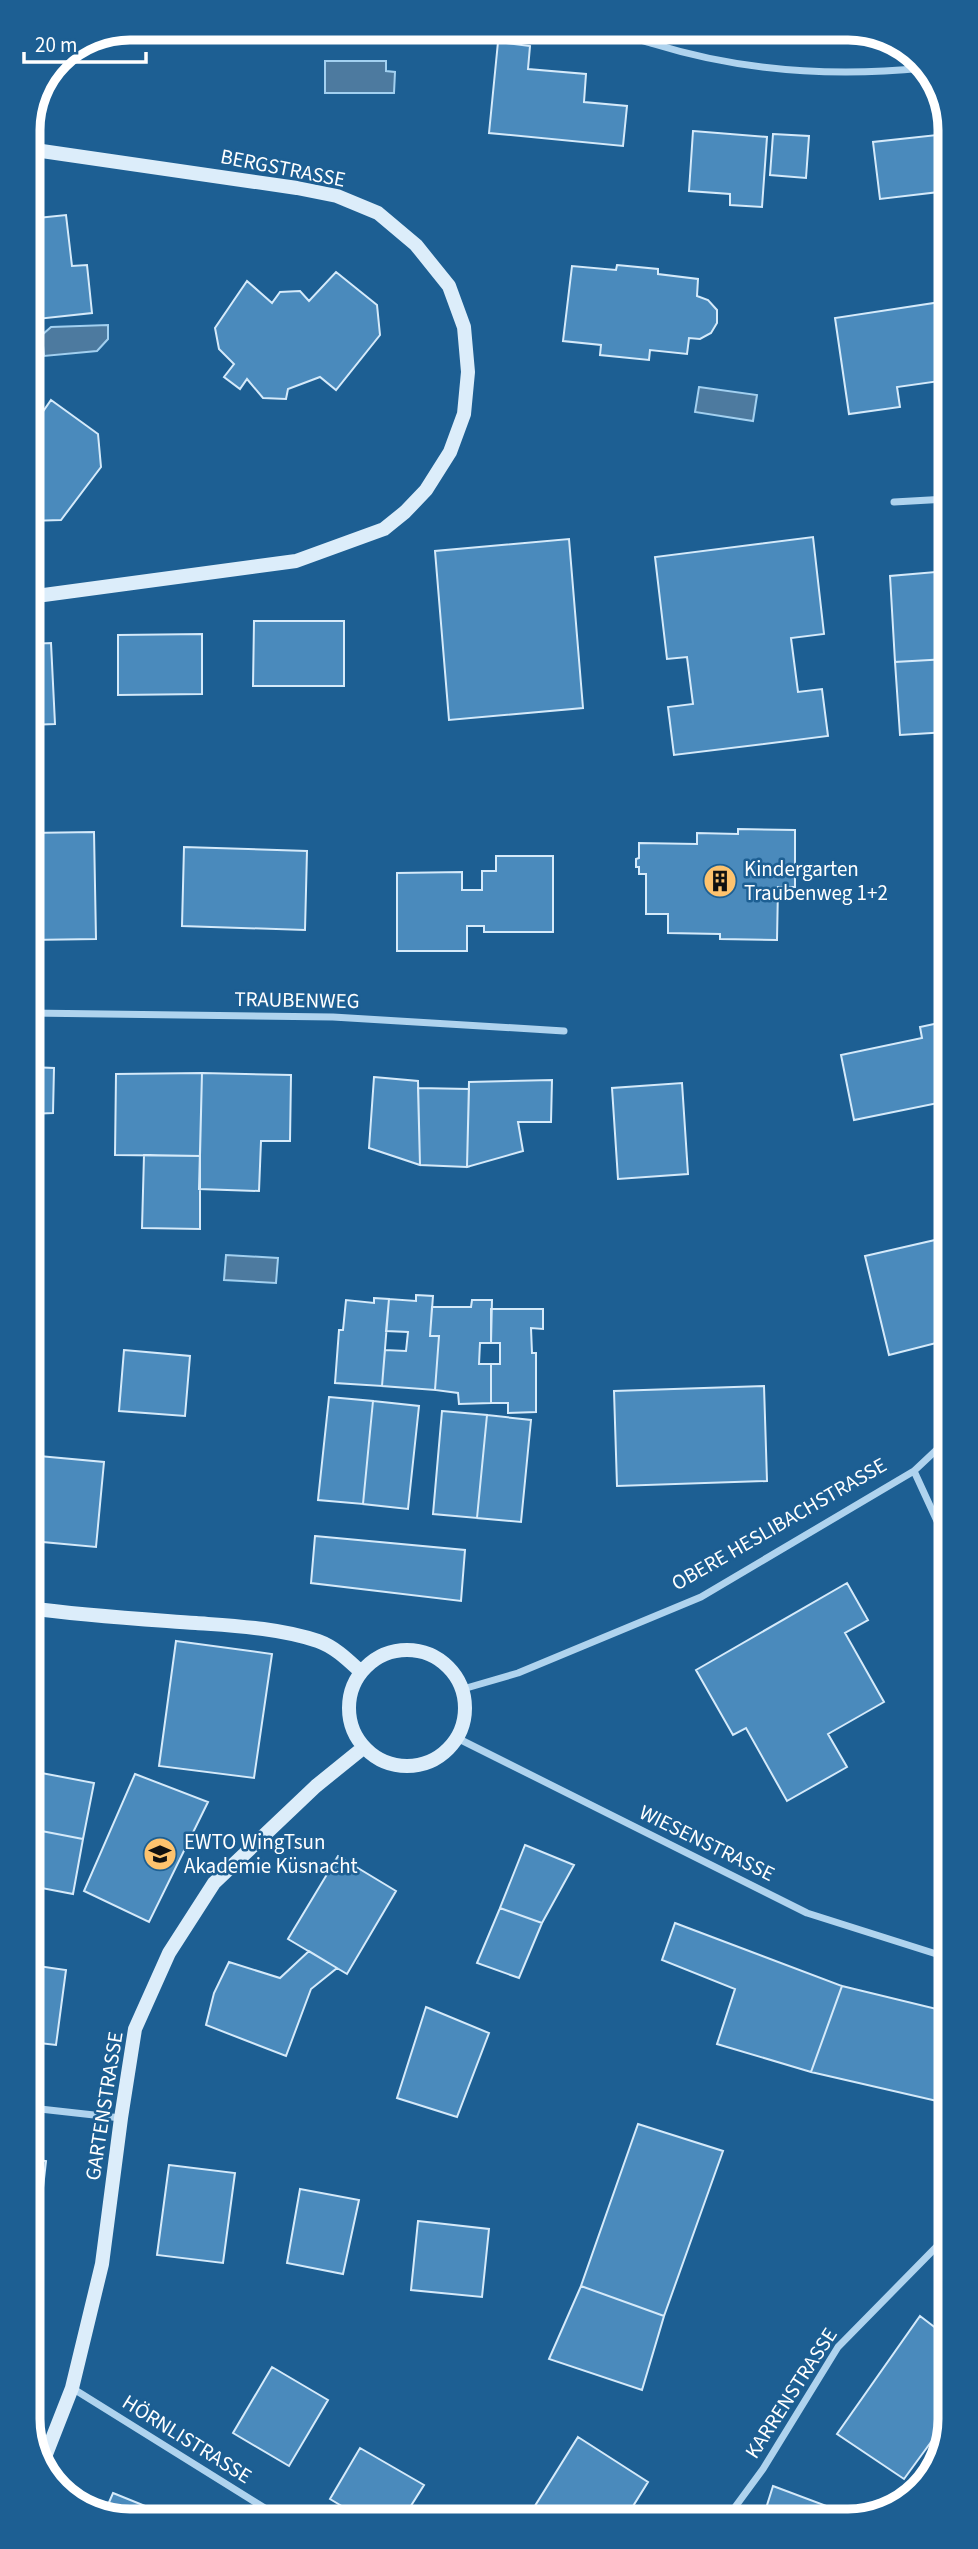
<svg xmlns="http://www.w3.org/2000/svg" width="978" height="2549" font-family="'Source Sans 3',sans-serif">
<rect width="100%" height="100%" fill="#1d5f93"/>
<path fill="#4d7a9f" stroke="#a2d0f0" stroke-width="2" d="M 325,61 L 386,61 L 386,71 L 395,72 L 394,93 L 325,93 Z
M 108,325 L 108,339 L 97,351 L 44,356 L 42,335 L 51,327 Z
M 699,387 L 757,395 L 753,421 L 695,412 Z
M 226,1255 L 278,1258 L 276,1283 L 224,1280 Z"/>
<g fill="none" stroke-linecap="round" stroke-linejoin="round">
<path stroke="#a2d0f0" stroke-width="12" d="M 949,1746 L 941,1775 L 949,1813"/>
</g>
<path fill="#4a8abc" stroke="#d5eafa" stroke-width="2" d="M 198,28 L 336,28 L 336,36 L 198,36 Z
M 498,42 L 530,46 L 528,69 L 586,74 L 584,102 L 627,106 L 623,146 L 489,133 Z
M 693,131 L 767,137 L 762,207 L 730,205 L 730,194 L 689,191 Z
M 773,134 L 809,136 L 806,178 L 770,175 Z
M 946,134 L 947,191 L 880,199 L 873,142 Z
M 66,215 L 72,266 L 87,265 L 92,313 L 28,320 L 28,219 Z
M 617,265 L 658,269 L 658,274 L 698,279 L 697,296 L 708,300 L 717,310 L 717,323 L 711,333 L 700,339 L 689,338 L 687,354 L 650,350 L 649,360 L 600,355 L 601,345 L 563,341 L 572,266 L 616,270 Z
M 336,272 L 377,305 L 380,335 L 336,390 L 320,377 L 288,389 L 286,399 L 263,398 L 247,379 L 240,389 L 224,377 L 234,364 L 219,349 L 215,328 L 247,281 L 272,303 L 280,292 L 300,291 L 309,301 Z
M 947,301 L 947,380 L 897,387 L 900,407 L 849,414 L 835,318 Z
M 51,400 L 98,434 L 101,467 L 61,520 L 29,521 L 29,422 L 33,426 Z
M 813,537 L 824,634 L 791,638 L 798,692 L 822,689 L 828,736 L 674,755 L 668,707 L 693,704 L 687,657 L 667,659 L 655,557 Z
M 569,539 L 583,708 L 449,720 L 435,551 Z
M 947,571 L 947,659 L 895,662 L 890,576 Z
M 254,621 L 344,621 L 344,686 L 253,686 Z
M 202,634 L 202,694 L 118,695 L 118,635 Z
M 51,643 L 55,724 L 29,725 L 29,644 Z
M 947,659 L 947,732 L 900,735 L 895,662 Z
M 738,829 L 795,830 L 795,887 L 778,887 L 777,940 L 720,939 L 720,934 L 668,933 L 668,914 L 646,914 L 646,874 L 639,874 L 639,867 L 636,867 L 636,859 L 639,858 L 639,843 L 697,844 L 697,833 L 738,834 Z
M 94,832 L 96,939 L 29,940 L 29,833 Z
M 184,847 L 307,851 L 305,930 L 182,926 Z
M 496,856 L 553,856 L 553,932 L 484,932 L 484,926 L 467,926 L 467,951 L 397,951 L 397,873 L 462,872 L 462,890 L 482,890 L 482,871 L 496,871 Z
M 948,1021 L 948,1101 L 854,1120 L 841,1055 L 922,1038 L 920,1027 Z
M 30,1067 L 54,1068 L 53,1113 L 30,1114 Z
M 202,1073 L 291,1075 L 290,1141 L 261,1141 L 259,1191 L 199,1189 Z
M 202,1073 L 200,1156 L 115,1155 L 116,1074 Z
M 374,1077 L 418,1081 L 420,1165 L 369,1148 Z
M 552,1080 L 551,1122 L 518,1122 L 523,1151 L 467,1167 L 469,1082 Z
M 682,1083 L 688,1174 L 618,1179 L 612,1088 Z
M 418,1088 L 469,1089 L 467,1167 L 420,1165 Z
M 30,1152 L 41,1153 L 38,1232 L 30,1231 Z
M 144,1155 L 200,1156 L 200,1229 L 142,1228 Z
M 935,1240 L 948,1297 L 948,1340 L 889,1355 L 865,1256 Z
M 416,1295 L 433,1296 L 430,1336 L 439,1336 L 435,1390 L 382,1386 L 385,1350 L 406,1351 L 408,1332 L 386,1331 L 389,1299 L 416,1301 Z
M 374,1298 L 389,1299 L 382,1386 L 335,1383 L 339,1330 L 343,1330 L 346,1300 L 374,1303 Z
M 472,1300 L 492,1300 L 491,1343 L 480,1343 L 479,1364 L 491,1364 L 491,1403 L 459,1404 L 458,1393 L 435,1390 L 439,1336 L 430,1336 L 432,1307 L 471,1307 Z
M 491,1309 L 543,1309 L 543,1329 L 531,1328 L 532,1353 L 536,1353 L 536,1412 L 508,1413 L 508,1403 L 491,1403 L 491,1364 L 500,1364 L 500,1343 L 491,1343 Z
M 124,1350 L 190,1356 L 185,1416 L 119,1411 Z
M 764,1386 L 767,1481 L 617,1486 L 614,1391 Z
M 329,1397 L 373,1401 L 363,1504 L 318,1500 Z
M 373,1401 L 419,1406 L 408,1509 L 363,1504 Z
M 442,1411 L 487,1415 L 477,1518 L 433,1514 Z
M 487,1415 L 531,1420 L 521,1522 L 477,1518 Z
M 39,1456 L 104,1462 L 96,1547 L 32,1541 Z
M 315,1536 L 465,1550 L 461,1601 L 311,1583 Z
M 847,1583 L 868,1620 L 845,1633 L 884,1702 L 828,1734 L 847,1767 L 787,1801 L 746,1728 L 733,1735 L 696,1670 Z
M 176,1641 L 272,1654 L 254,1778 L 159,1766 Z
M 31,1771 L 94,1783 L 83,1839 L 31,1829 Z
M 135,1774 L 208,1802 L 149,1922 L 84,1891 Z
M 31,1829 L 83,1839 L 73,1894 L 31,1886 Z
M 525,1845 L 574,1865 L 542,1923 L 500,1908 Z
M 338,1856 L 396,1891 L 347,1974 L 288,1939 Z
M 500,1908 L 542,1923 L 519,1978 L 477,1963 Z
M 675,1923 L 842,1986 L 811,2072 L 717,2044 L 735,1989 L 662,1960 Z
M 309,1951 L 337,1968 L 311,1989 L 286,2056 L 206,2025 L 214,1993 L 229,1962 L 280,1978 Z
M 31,1965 L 66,1970 L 56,2045 L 31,2042 Z
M 842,1986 L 949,2012 L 950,2104 L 811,2072 Z
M 426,2007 L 489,2033 L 457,2117 L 397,2098 Z
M 638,2124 L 723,2151 L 664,2316 L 581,2286 Z
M 31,2159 L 46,2161 L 34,2268 L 31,2268 Z
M 169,2165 L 235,2173 L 223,2263 L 157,2255 Z
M 300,2189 L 359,2200 L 343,2274 L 287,2263 Z
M 418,2221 L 489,2229 L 482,2297 L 411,2290 Z
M 581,2286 L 664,2316 L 642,2390 L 549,2359 Z
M 920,2316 L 950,2339 L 950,2370 L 942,2381 L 950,2387 L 950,2416 L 904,2479 L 837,2434 Z
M 272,2367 L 328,2400 L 289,2466 L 233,2433 Z
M 578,2437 L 648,2482 L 625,2519 L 548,2519 L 533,2509 Z
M 360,2448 L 424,2485 L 402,2520 L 365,2520 L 330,2499 Z
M 773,2486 L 840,2511 L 838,2518 L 763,2518 Z
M 113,2493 L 175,2518 L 174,2521 L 123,2521 L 104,2514 Z"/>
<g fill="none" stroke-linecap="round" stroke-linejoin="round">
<path stroke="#afd3ee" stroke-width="7" d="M 608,28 C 622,35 638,39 654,44 C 741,71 833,77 924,68
M 894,502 L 947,499
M 29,1013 L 333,1017 L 564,1031
M 914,1471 L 949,1547
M 463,1689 L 518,1673 L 701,1597 L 914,1471 L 948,1439
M 457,1738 L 807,1913 L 949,1958
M 31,2108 L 121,2118
M 72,2388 L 284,2520
M 727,2518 L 763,2469 L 838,2347 L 950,2233"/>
<path stroke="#dcedfa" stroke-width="14" d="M 28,149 L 297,188 L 337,196 L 378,213 L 416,245 L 449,286 L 464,327 L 468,372 L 464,414 L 450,452 L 426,490 L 405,512 L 384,529 L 296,561 L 29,597
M 30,1608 C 85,1616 141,1619 196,1623 C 236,1626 279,1628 318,1641 C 335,1647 348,1660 361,1672
M349 1708a58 58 0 1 1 116 0a58 58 0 1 1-116 0Z
M 43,2462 L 72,2388 L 102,2264 L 121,2118 L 135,2029 L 169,1953 L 214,1883 L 316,1786 L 363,1748"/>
</g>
<defs>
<symbol id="building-disc" viewBox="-11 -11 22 22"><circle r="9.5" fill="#fec36e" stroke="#1d5f93"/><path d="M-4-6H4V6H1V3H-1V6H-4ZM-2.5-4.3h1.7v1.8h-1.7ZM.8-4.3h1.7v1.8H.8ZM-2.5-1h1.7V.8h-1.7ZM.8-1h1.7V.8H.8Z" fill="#111"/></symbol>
<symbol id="school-disc" viewBox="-11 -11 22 22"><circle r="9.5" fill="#fec36e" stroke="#1d5f93"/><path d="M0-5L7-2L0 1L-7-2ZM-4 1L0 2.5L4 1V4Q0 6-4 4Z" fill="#111"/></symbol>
</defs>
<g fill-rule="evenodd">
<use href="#building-disc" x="701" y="862" width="38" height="38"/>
<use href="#school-disc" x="141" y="1835" width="38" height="38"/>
</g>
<g text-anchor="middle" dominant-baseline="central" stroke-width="5" stroke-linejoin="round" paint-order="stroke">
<g font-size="21" fill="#fff" stroke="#1d5f93">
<text transform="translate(283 168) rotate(11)">BERGSTRASSE</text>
<text transform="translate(297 1000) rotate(1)">TRAUBENWEG</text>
<text transform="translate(779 1524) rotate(-30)">OBERE HESLIBACHSTRASSE</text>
<text transform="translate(707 1843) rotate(26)">WIESENSTRASSE</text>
<text transform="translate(104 2106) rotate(-81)">GARTENSTRASSE</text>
<text transform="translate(791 2393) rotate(-57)">KARRENSTRASSE</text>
<text transform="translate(187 2439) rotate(32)">HÖRNLISTRASSE</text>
</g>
<g font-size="21" fill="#fff" stroke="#1d5f93" text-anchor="start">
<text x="744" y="869">Kindergarten<tspan x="744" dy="24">Traubenweg 1+2</tspan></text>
<text x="184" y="1842">EWTO WingTsun<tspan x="184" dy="24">Akademie Küsnacht</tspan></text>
</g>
</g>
<path d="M0 0H978V2549H0ZM130 40H848A90 90 0 0 1 938 130V2419A90 90 0 0 1 848 2509H130A90 90 0 0 1 40 2419V130A90 90 0 0 1 130 40Z" fill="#1d5f93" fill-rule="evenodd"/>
<path fill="none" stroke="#fff" stroke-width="9" d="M130 40H848A90 90 0 0 1 938 130V2419A90 90 0 0 1 848 2509H130A90 90 0 0 1 40 2419V130A90 90 0 0 1 130 40Z"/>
<path d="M24 52v10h122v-10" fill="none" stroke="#ffffff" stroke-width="3.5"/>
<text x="35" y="52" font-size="21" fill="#ffffff" stroke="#1d5f93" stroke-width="5" paint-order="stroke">20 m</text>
</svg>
